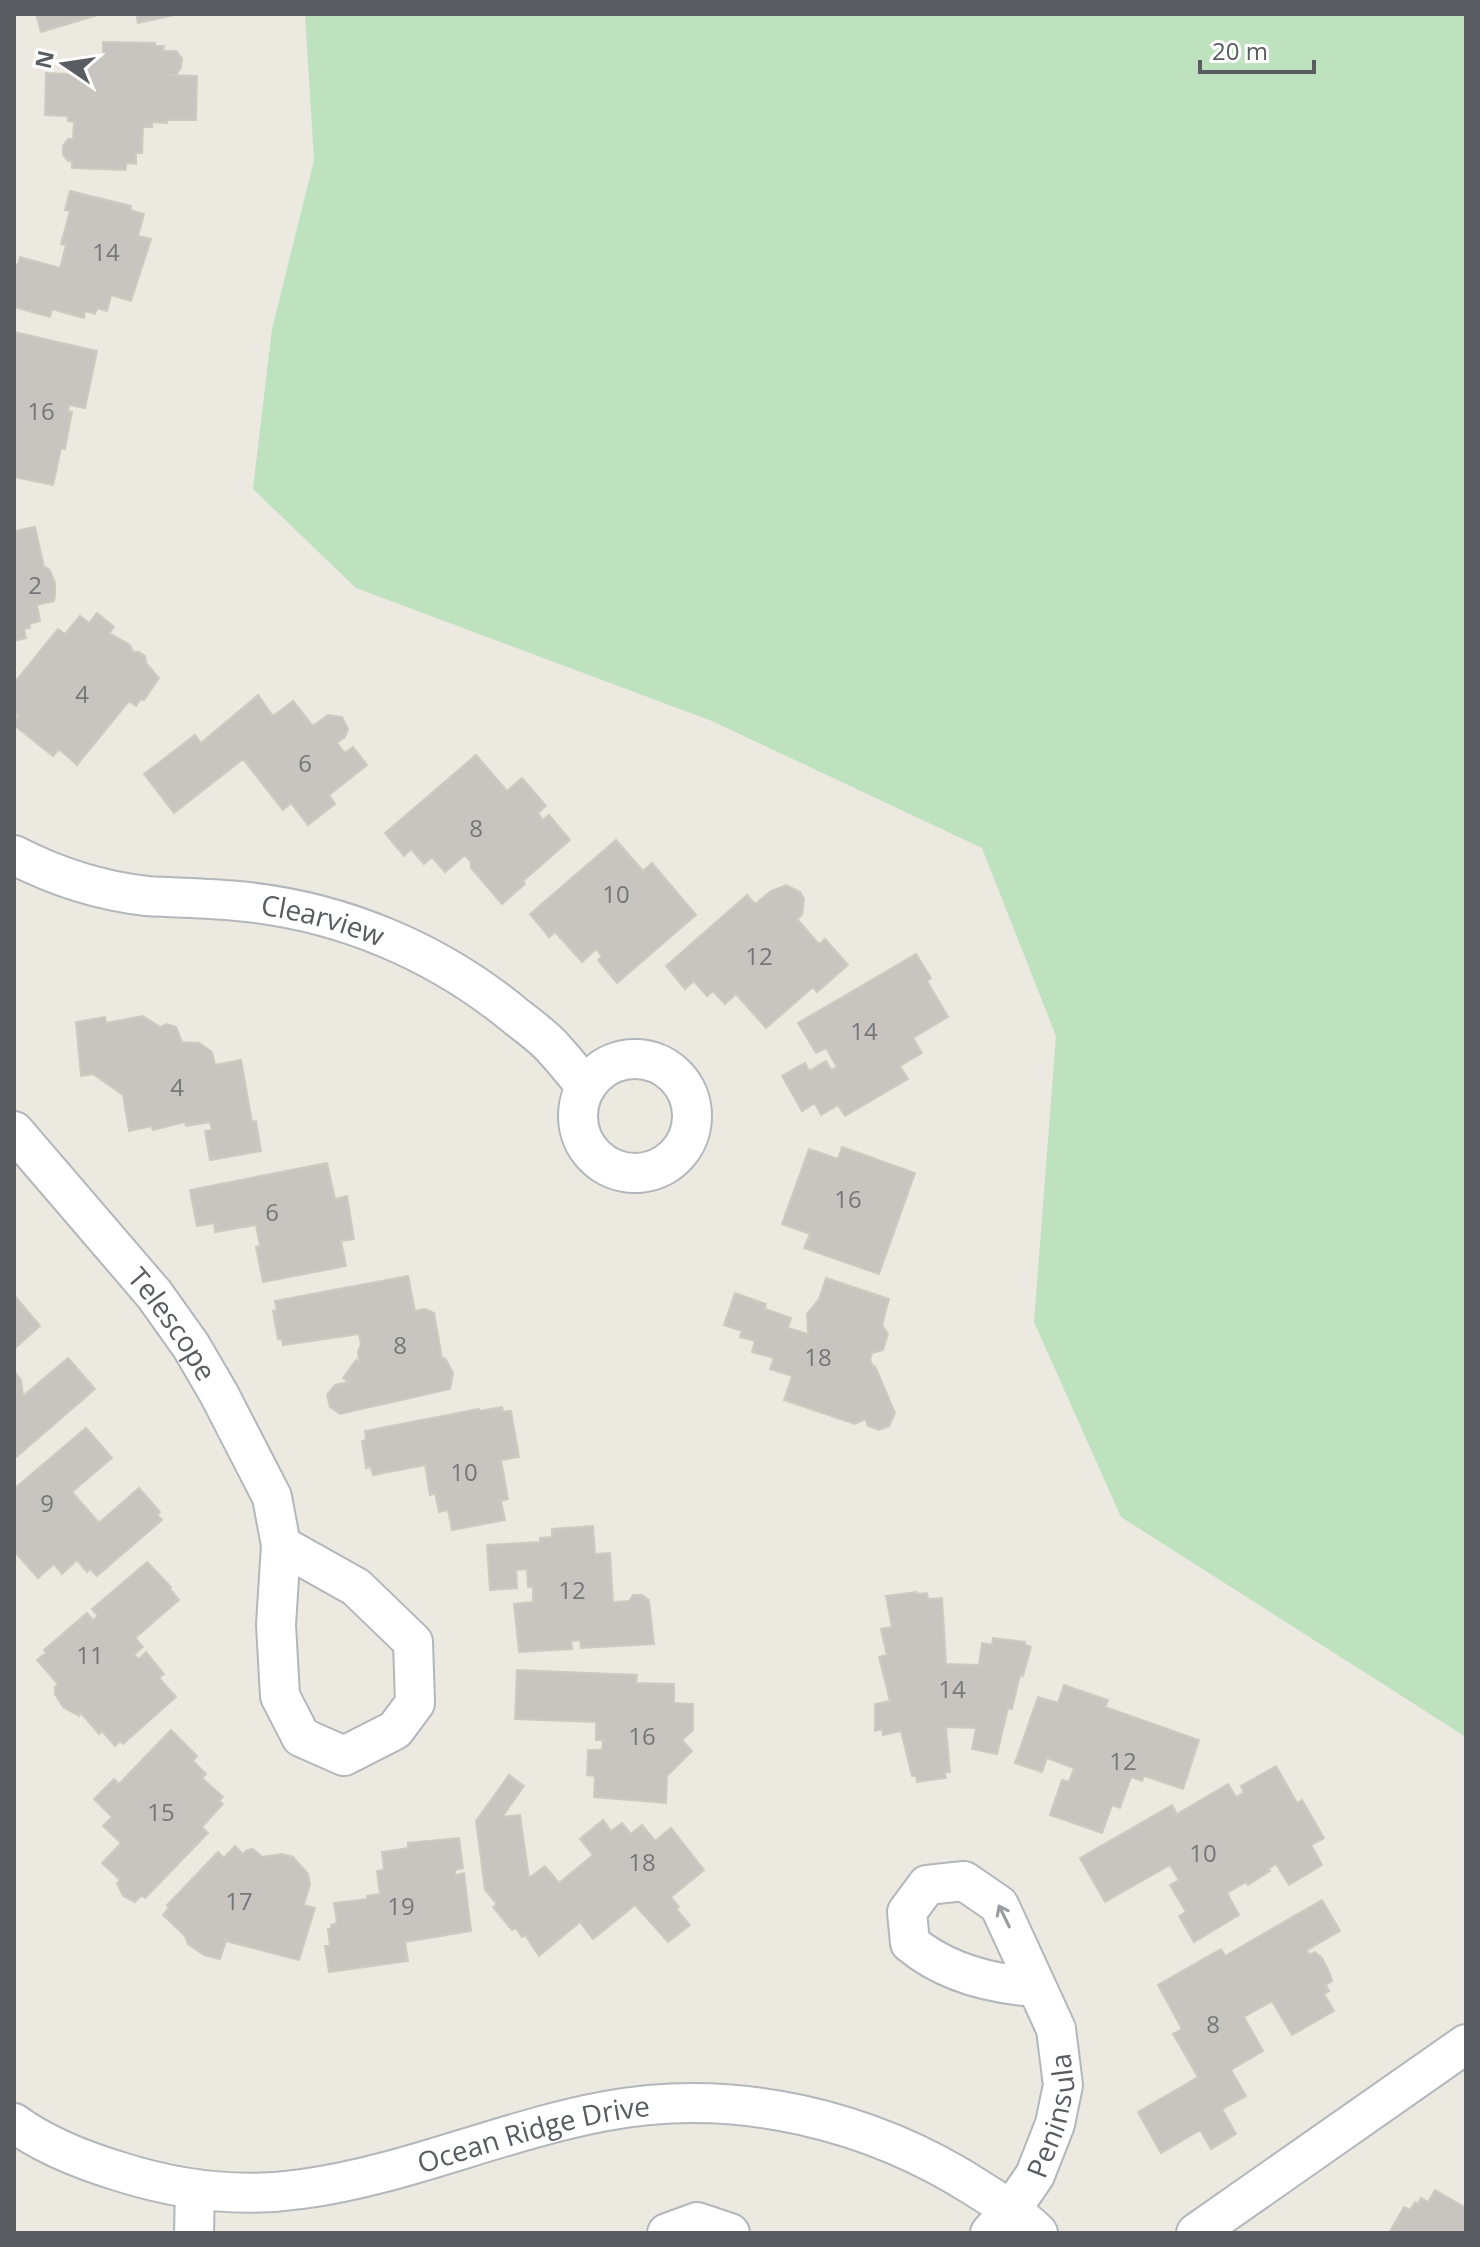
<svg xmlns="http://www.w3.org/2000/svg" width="1480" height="2247" font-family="'Open Sans',sans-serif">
<rect width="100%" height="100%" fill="#ebe9e0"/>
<path fill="#bee1be" d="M 305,14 L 1466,14 L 1466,1737 L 1121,1517 L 1034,1322 L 1056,1036 L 982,848 L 712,721 L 356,588 L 253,489 L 272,329 L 314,160 Z"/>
<path fill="#c8c5c0" stroke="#cfcabf" stroke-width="2" d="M 36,14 L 101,14 L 41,32 Z
M 136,14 L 178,14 L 138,23 Z
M 103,42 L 155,43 L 155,46 L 164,46 L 163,51 L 176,51 L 182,58 L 181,68 L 176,75 L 169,75 L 197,76 L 196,120 L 167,120 L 167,123 L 152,122 L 152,127 L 143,127 L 142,153 L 136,153 L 136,164 L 126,163 L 126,170 L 72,168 L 72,161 L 68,161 L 63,155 L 63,146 L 68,139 L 73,139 L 74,122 L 68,121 L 68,116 L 45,115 L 46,73 L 88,75 L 89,58 L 103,58 Z
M 70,191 L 131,206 L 130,210 L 144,214 L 138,236 L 151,239 L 131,301 L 111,295 L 107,311 L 97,308 L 95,314 L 85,311 L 84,318 L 52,309 L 50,317 L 14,307 L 14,264 L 18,265 L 20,257 L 60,268 L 66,245 L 61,244 L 70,211 L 65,210 Z
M 14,332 L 97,351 L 85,408 L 69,405 L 68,411 L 72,412 L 65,449 L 61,448 L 53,485 L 14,477 Z
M 35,527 L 44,567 L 49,569 L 55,582 L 55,596 L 54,601 L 37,605 L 40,621 L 29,624 L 30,628 L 24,629 L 26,638 L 14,641 L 14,531 Z
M 97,613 L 114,627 L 109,633 L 130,645 L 133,652 L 139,652 L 145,656 L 146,663 L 159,678 L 144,700 L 141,699 L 136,706 L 129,701 L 77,765 L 59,749 L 53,756 L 14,725 L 18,716 L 14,713 L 14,683 L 58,629 L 65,634 L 80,616 L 89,623 Z
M 258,695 L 273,716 L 293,701 L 313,726 L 328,715 L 342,717 L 348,729 L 345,737 L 337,743 L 345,753 L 353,747 L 367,765 L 329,795 L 335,804 L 308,825 L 291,803 L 283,810 L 243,759 L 174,813 L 144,774 L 195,735 L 201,743 Z
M 476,755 L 507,791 L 522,778 L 546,806 L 538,813 L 543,820 L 549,815 L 570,840 L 523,881 L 525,884 L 502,904 L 471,868 L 471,862 L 465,855 L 445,872 L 432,857 L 424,864 L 411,849 L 404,856 L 385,833 Z
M 616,840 L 643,871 L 652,863 L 696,915 L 617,983 L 598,960 L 602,956 L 596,949 L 582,962 L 555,932 L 549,937 L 530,914 Z
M 786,885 L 800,892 L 804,899 L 802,915 L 797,919 L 819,944 L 825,939 L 848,965 L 817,992 L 813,987 L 766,1028 L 736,994 L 725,1004 L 713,991 L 707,996 L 694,981 L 685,989 L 666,966 L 747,895 L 755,904 L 771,891 Z
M 916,954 L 931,978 L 927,981 L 948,1017 L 913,1038 L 922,1053 L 900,1066 L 908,1079 L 845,1116 L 838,1105 L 821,1115 L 815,1103 L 802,1111 L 782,1076 L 805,1063 L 809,1071 L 826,1061 L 831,1070 L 837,1067 L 826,1048 L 816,1053 L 798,1023 Z
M 143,1016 L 160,1027 L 167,1024 L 176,1027 L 182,1042 L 199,1043 L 212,1052 L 215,1065 L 241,1060 L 252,1122 L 256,1121 L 261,1151 L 210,1160 L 205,1131 L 212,1130 L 210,1122 L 186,1126 L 185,1122 L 153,1130 L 152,1126 L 129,1131 L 123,1095 L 93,1074 L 81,1076 L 76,1022 L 105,1017 L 106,1023 Z
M 842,1147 L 915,1173 L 879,1274 L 804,1248 L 810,1234 L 782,1224 L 809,1149 L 838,1159 Z
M 327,1163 L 335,1199 L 347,1196 L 354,1239 L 341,1241 L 346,1266 L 263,1282 L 256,1247 L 260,1246 L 256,1225 L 215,1232 L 214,1223 L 197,1226 L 190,1190 Z
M 408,1276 L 415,1311 L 425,1309 L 434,1313 L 442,1358 L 445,1358 L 453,1373 L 450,1389 L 340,1414 L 330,1407 L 327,1395 L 335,1385 L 349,1382 L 343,1378 L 356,1360 L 359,1362 L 358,1352 L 361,1344 L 359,1334 L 283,1345 L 282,1339 L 278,1339 L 273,1311 L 277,1310 L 275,1301 Z
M 826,1278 L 889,1299 L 882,1325 L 888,1334 L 883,1350 L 872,1353 L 870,1360 L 873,1367 L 875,1366 L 895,1413 L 889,1426 L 879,1430 L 868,1426 L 865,1419 L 855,1424 L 784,1400 L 792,1376 L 770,1369 L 774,1358 L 752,1352 L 755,1341 L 740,1337 L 742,1331 L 724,1325 L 735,1293 L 766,1304 L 765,1309 L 791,1318 L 788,1328 L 808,1334 L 807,1314 L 819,1299 Z
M 15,1296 L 40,1326 L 14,1349 L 14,1297 Z
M 68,1358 L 95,1389 L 14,1459 L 14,1371 L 21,1380 L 23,1396 Z
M 502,1407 L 503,1412 L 511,1411 L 519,1457 L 501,1460 L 508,1499 L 501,1501 L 505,1520 L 452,1530 L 448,1510 L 439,1512 L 435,1493 L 430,1495 L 425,1465 L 373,1475 L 371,1467 L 366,1468 L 362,1441 L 366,1440 L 365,1431 L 479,1409 L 480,1411 Z
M 86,1428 L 112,1458 L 72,1492 L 99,1523 L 139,1488 L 160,1512 L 157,1515 L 162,1520 L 97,1576 L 90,1569 L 87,1572 L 77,1560 L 62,1574 L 54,1564 L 38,1578 L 14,1551 L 14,1489 Z
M 593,1526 L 595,1554 L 610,1553 L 613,1602 L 629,1601 L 633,1595 L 642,1595 L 649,1600 L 654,1644 L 581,1648 L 580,1640 L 571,1641 L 572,1649 L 519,1652 L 514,1604 L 533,1602 L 533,1587 L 528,1587 L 527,1569 L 516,1570 L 517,1588 L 490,1590 L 487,1545 L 540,1542 L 540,1538 L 552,1537 L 552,1529 Z
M 147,1562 L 171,1587 L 170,1589 L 179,1600 L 135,1638 L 143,1647 L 134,1655 L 139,1659 L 146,1652 L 164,1674 L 159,1678 L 176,1697 L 123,1744 L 120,1741 L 115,1746 L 102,1731 L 99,1734 L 81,1713 L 79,1716 L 63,1707 L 55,1694 L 55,1687 L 58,1684 L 37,1660 L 46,1653 L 44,1650 L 87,1613 L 93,1620 L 98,1616 L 92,1609 Z
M 916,1592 L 917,1594 L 927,1593 L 928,1599 L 942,1598 L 946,1664 L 979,1665 L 982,1643 L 992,1645 L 993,1638 L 1025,1642 L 1024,1644 L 1031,1647 L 1023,1676 L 1020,1675 L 1012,1709 L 1008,1708 L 997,1754 L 972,1749 L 976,1728 L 946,1727 L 950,1772 L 945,1772 L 946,1778 L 917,1782 L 916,1776 L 912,1776 L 901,1731 L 883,1735 L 882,1729 L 875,1731 L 875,1704 L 890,1701 L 879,1657 L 887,1655 L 881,1629 L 892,1627 L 886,1596 Z
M 517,1670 L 637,1675 L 636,1683 L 674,1684 L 674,1703 L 693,1704 L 693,1730 L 682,1740 L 692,1751 L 667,1776 L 666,1803 L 594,1797 L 595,1776 L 587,1775 L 588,1750 L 602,1750 L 603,1740 L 596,1740 L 596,1722 L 515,1719 Z
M 1064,1685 L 1108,1700 L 1105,1707 L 1199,1740 L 1183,1789 L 1144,1776 L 1142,1781 L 1131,1777 L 1120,1808 L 1112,1805 L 1102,1833 L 1050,1815 L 1062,1780 L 1069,1782 L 1074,1768 L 1047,1758 L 1042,1772 L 1015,1763 L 1038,1697 L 1058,1703 Z
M 171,1730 L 197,1756 L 193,1761 L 206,1774 L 202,1778 L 223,1797 L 219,1801 L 223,1804 L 202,1827 L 208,1833 L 145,1898 L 142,1895 L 135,1902 L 123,1896 L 117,1883 L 120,1880 L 102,1863 L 121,1843 L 103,1826 L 112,1817 L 94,1799 L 114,1779 L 119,1784 Z
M 1276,1766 L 1297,1803 L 1302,1800 L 1324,1838 L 1311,1845 L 1322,1865 L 1289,1885 L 1276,1864 L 1268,1869 L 1270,1871 L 1248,1885 L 1246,1882 L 1227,1893 L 1239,1915 L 1194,1942 L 1179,1916 L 1186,1912 L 1170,1885 L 1179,1880 L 1170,1865 L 1105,1902 L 1080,1858 L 1172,1805 L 1177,1814 L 1228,1784 L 1236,1797 L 1244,1793 L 1241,1786 Z
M 509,1775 L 524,1786 L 502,1817 L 520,1815 L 529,1878 L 545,1866 L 559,1883 L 593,1855 L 580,1839 L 603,1820 L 611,1831 L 622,1823 L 631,1834 L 642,1825 L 655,1841 L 671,1828 L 704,1870 L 671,1897 L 679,1907 L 676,1909 L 690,1925 L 668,1942 L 635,1905 L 593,1939 L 580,1922 L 539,1956 L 525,1935 L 522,1937 L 516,1928 L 512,1930 L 493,1907 L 497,1904 L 485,1890 L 476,1821 Z
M 459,1838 L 463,1868 L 455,1870 L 455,1875 L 464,1873 L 471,1931 L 405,1942 L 408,1961 L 329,1972 L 325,1946 L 330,1946 L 328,1929 L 331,1929 L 331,1925 L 337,1923 L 334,1903 L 368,1899 L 367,1896 L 380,1894 L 377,1871 L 384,1870 L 382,1852 L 408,1848 L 408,1843 Z
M 235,1846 L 243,1854 L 247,1850 L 253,1849 L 262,1857 L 282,1854 L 293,1857 L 308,1874 L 310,1884 L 304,1905 L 315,1908 L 299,1960 L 226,1941 L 220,1959 L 204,1955 L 188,1944 L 185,1936 L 163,1915 L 169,1908 L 167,1905 L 218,1852 L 224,1858 Z
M 1322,1900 L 1340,1931 L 1307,1950 L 1309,1955 L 1315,1952 L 1322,1958 L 1330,1974 L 1332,1981 L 1326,1985 L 1329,1991 L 1324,1994 L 1334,2011 L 1292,2035 L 1272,2001 L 1244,2017 L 1263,2051 L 1231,2070 L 1246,2096 L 1222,2109 L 1236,2134 L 1211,2149 L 1200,2130 L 1161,2153 L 1138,2112 L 1198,2077 L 1173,2034 L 1182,2029 L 1158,1985 L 1221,1949 L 1225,1956 Z
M 1435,2190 L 1466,2208 L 1466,2233 L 1389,2233 L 1404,2207 L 1410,2210 L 1415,2202 L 1418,2204 L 1421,2198 L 1428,2202 Z"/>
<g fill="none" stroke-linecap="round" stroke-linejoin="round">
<defs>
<g id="minor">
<path id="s1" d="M 14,855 C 55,876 100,891 147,896 C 177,898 207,898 237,901 C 341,910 439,952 518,1018 C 531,1028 545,1038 555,1050 C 566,1062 576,1075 586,1087"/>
<circle cx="635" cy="1116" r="57"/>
<path id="s2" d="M 14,1131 L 154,1294 L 191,1346 L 219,1394 L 272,1497 L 281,1545 L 276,1625 L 280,1696 L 301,1737 L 344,1756 L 395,1730 L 415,1703 L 413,1642 L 356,1587 L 281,1545"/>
<path id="s3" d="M 14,2123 C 44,2145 82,2160 118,2171 C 177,2190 240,2198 302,2189 C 406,2175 503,2130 606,2111 C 735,2087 871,2119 980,2190 C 1001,2203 1021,2216 1038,2233"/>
<path d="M 194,2233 L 195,2189"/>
<path d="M 667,2233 L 697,2222 L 730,2233"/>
<path id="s4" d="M 990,2233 L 1011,2210 L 1035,2175 L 1055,2124 L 1063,2085 L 1056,2029 L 999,1905 L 964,1881 L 927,1885 L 907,1912 L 910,1943 C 946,1973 990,1984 1036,1987"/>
<path d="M 1196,2233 L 1466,2044"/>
</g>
</defs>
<use href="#minor" stroke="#b3b6ba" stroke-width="42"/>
<use href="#minor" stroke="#fff" stroke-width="38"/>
</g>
<defs><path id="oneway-shaft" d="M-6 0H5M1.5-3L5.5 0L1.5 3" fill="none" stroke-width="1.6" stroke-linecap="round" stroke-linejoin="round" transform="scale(2)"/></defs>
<use stroke="#9b9da0" href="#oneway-shaft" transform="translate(1004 1916) rotate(-116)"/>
<g text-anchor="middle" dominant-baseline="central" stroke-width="6" stroke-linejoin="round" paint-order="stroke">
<g font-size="24" fill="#757678">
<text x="106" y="251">14</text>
<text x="41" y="410">16</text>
<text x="35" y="584">2</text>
<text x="82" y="693">4</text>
<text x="305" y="762">6</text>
<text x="476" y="827">8</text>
<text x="616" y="893">10</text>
<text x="759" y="955">12</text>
<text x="864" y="1030">14</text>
<text x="177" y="1086">4</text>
<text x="848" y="1198">16</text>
<text x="272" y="1211">6</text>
<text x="400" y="1344">8</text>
<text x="818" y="1356">18</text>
<text x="464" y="1471">10</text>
<text x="47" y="1502">9</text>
<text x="572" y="1589">12</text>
<text x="90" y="1654">11</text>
<text x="952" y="1688">14</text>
<text x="642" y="1735">16</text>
<text x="1123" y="1760">12</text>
<text x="161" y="1811">15</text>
<text x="1203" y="1852">10</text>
<text x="642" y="1861">18</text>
<text x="239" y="1900">17</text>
<text x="401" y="1905">19</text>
<text x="1213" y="2023">8</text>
</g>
<g font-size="28" fill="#595c60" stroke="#fff">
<text stroke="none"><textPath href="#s1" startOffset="318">Clearview</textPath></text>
<text stroke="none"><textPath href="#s2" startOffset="250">Telescope</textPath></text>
<text stroke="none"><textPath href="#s4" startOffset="136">Peninsula</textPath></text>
<text stroke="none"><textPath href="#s3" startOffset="540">Ocean Ridge Drive</textPath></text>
</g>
</g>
<rect width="1480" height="2247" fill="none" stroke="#595c60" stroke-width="32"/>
<g transform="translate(64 64) rotate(283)" stroke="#ffffff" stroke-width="6" paint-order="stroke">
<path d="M0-6L14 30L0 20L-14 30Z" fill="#595c60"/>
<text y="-12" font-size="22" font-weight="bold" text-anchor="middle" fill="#595c60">N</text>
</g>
<path d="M1200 60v12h114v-12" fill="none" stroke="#595c60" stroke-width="4"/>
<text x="1212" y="60" font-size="24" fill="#595c60" stroke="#ffffff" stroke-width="6" paint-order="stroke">20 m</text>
</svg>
